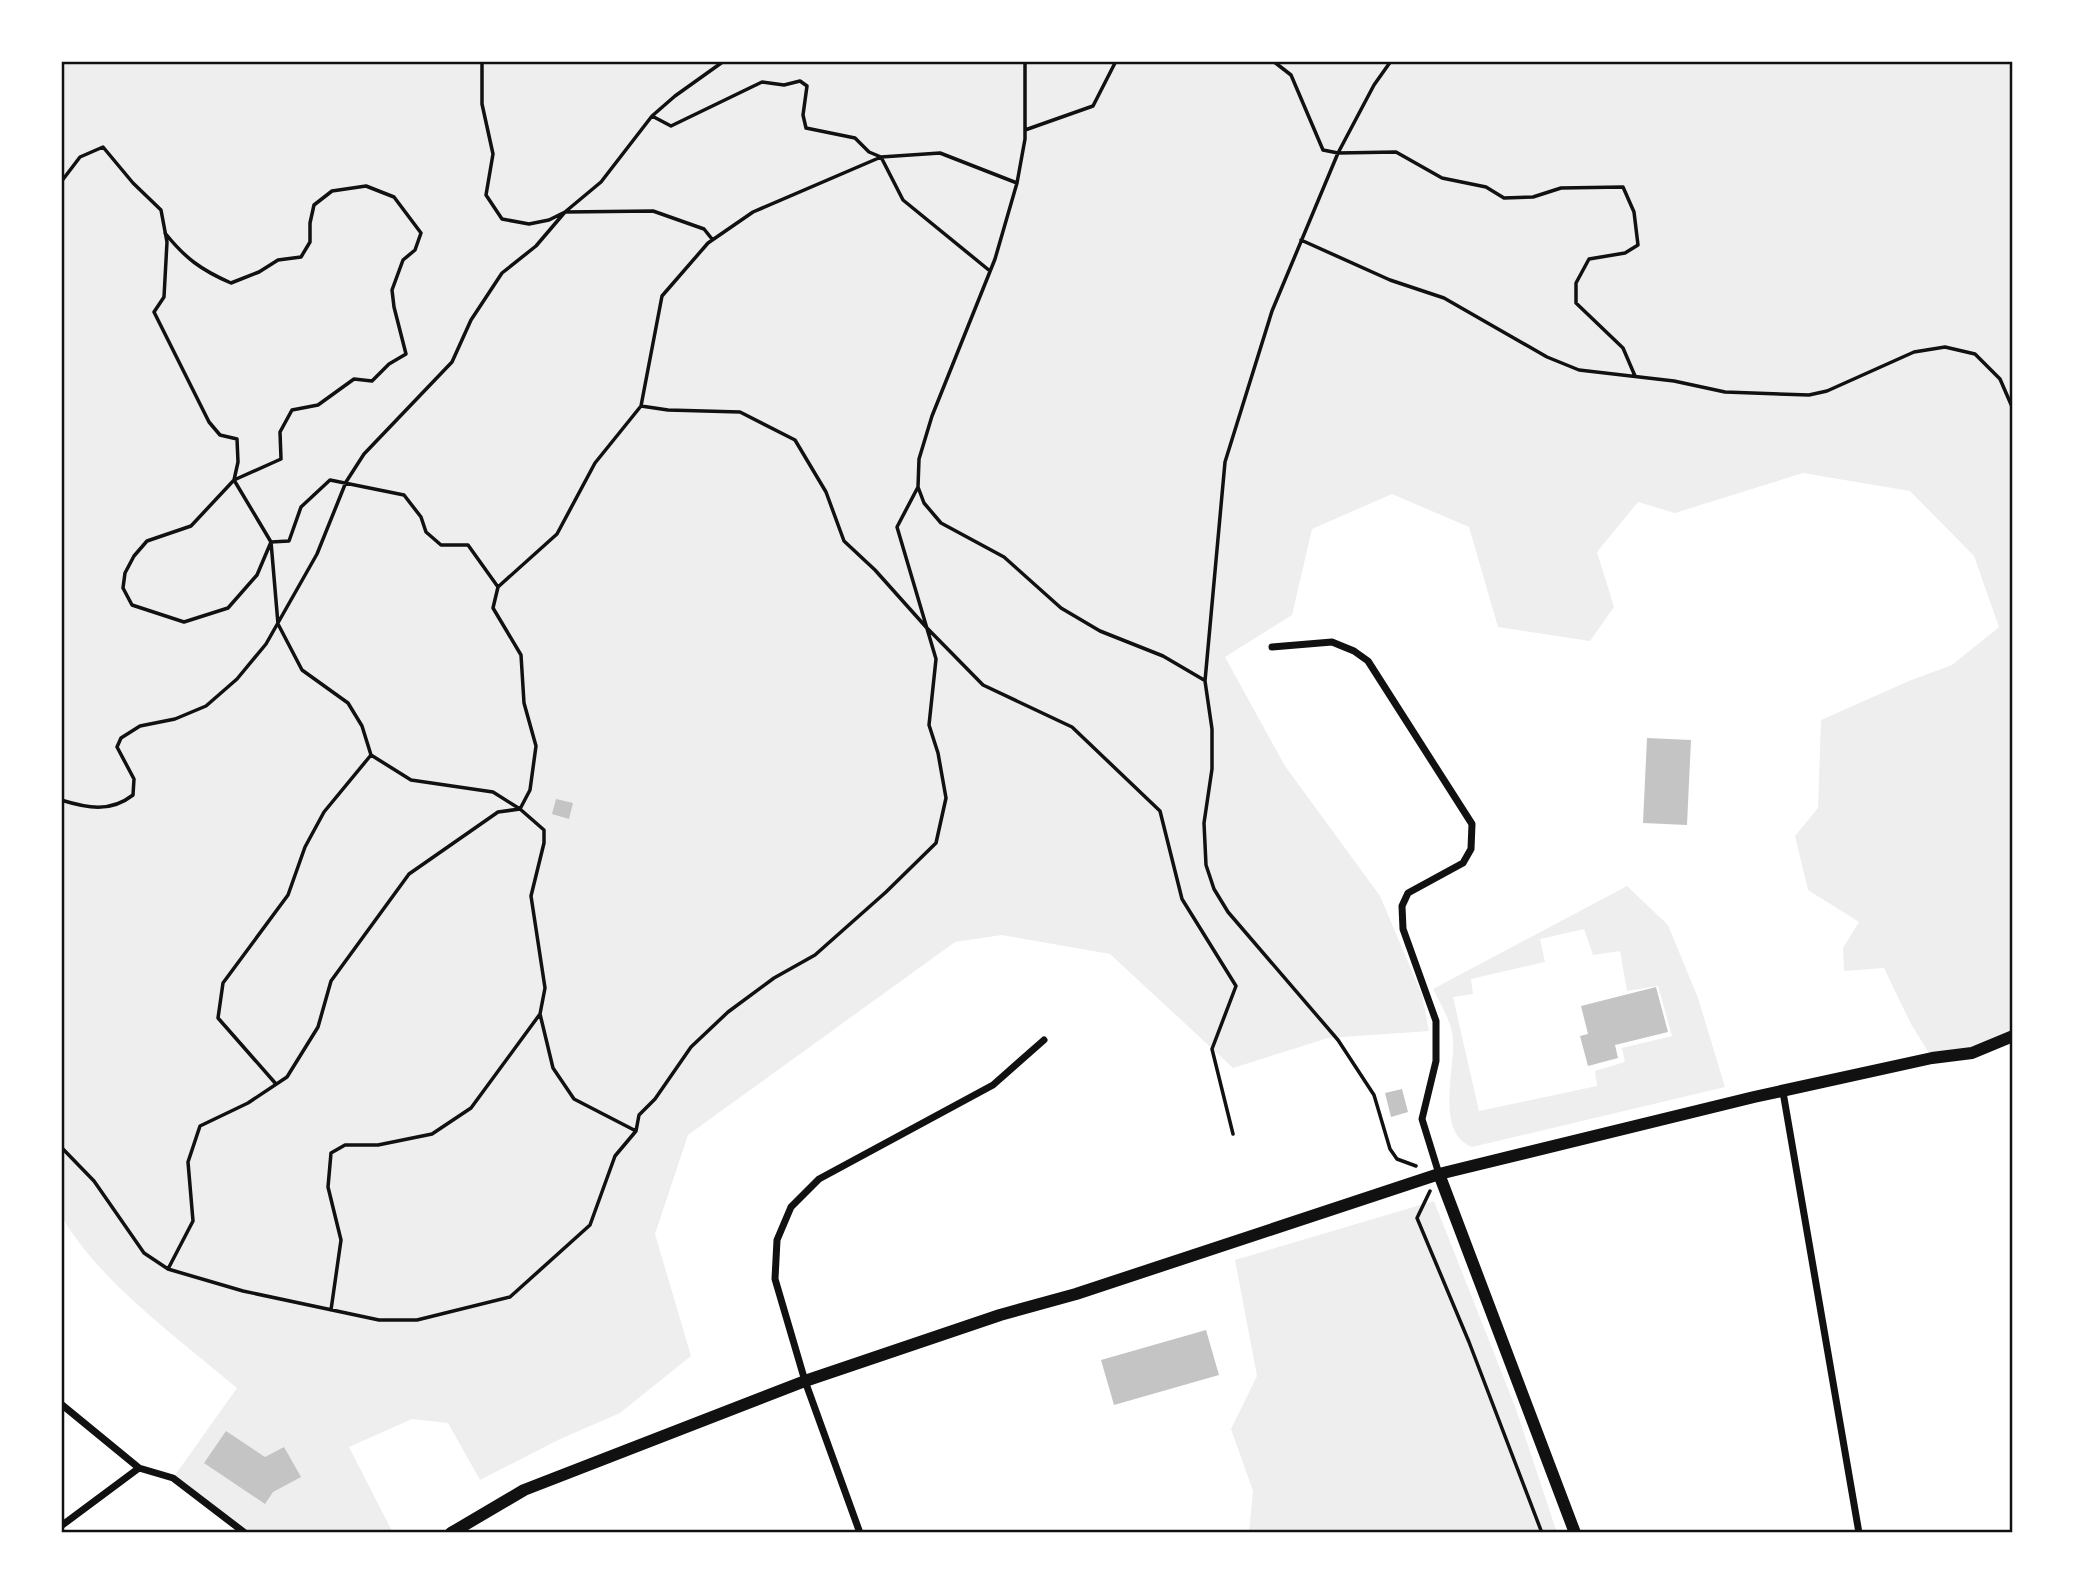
<svg xmlns="http://www.w3.org/2000/svg" width="2074" height="1594" font-family="Rubik,sans-serif">
<rect width="100%" height="100%" fill="#fff"/>
<path fill="#eee" fill-rule="evenodd" d="M 61,61 L 2013,61 L 2013,1036 L 1932,1058 L 1911,1024 L 1884,968 L 1844,971 L 1843,948 L 1859,922 L 1808,890 L 1795,836 L 1818,808 L 1821,720 L 1909,681 L 1952,665 L 1999,627 L 1974,556 L 1910,491 L 1803,473 L 1675,513 L 1638,502 L 1597,552 L 1614,607 L 1590,641 L 1498,627 L 1469,527 L 1392,494 L 1312,529 L 1292,615 L 1225,657 L 1285,766 L 1380,896 L 1422,995 L 1429,1031 L 1328,1038 L 1233,1068 L 1110,954 L 1002,935 L 955,942 L 688,1135 L 655,1234 L 691,1356 L 620,1413 L 558,1440 L 480,1480 L 448,1423 L 412,1419 L 349,1447 L 393,1533 L 245,1533 L 173,1478 L 237,1388 C 179,1339 98,1281 61,1215 Z
M 1627,886 L 1668,925 L 1698,998 L 1725,1087 L 1472,1147 C 1435,1133 1455,1071 1453,1040 C 1452,1022 1441,1005 1433,989 ZM 1584,929 L 1593,955 L 1620,951 L 1627,991 L 1658,986 L 1672,1036 L 1622,1048 L 1625,1062 L 1595,1071 L 1597,1086 L 1479,1111 L 1453,997 L 1473,994 L 1471,979 L 1545,962 L 1540,939 Z
M 1434,1201 L 1516,1409 L 1557,1533 L 1249,1533 L 1253,1491 L 1231,1429 L 1257,1376 L 1235,1260 Z"/>
<path fill="#c4c4c4" d="M 1647,738 L 1691,740 L 1687,825 L 1643,823 Z
M 556,799 L 573,803 L 569,819 L 552,814 Z
M 1656,987 L 1668,1032 L 1615,1045 L 1618,1058 L 1588,1066 L 1580,1036 L 1588,1034 L 1581,1006 Z
M 1402,1089 L 1408,1112 L 1391,1117 L 1385,1093 Z
M 1206,1330 L 1219,1375 L 1114,1405 L 1101,1360 Z
M 226,1431 L 265,1457 L 284,1447 L 301,1477 L 273,1492 L 265,1504 L 204,1463 Z"/>
<g fill="none" stroke-linecap="round" stroke-linejoin="round">
<path stroke="#111" stroke-width="3.5" d="M 482,61 L 482,104 L 493,154 L 486,195 L 502,219 L 529,224 L 549,220 L 565,212 L 653,211 L 704,229 L 712,239
M 1025,61 L 1025,139 L 1017,183 L 995,259 L 932,416 L 919,459 L 918,487 L 924,503 L 941,523 L 1004,557 L 1061,608 L 1100,631 L 1163,656 L 1204,680
M 1273,61 L 1291,75 L 1323,150 L 1338,153 L 1396,152 L 1442,178 L 1486,187 L 1504,198 L 1533,197 L 1561,188 L 1623,187 L 1634,212 L 1638,245 L 1625,253 L 1589,259 L 1576,283 L 1576,303 L 1623,348 L 1635,376
M 1391,61 L 1374,85 L 1338,153 L 1272,311 L 1225,462 L 1205,681 L 1212,729 L 1212,769 L 1204,823 L 1206,865 L 1214,889 L 1228,912 L 1338,1040 L 1374,1095 L 1390,1149 L 1397,1159 L 1416,1166
M 652,116 L 671,126 L 762,82 L 784,85 L 800,81 L 807,86 L 803,115 L 806,128 L 855,138 L 869,152 L 881,157 L 903,200 L 990,271
M 1025,130 L 1093,106 L 1116,61
M 61,182 L 80,157 L 103,147 L 133,183 L 161,210 L 167,242 L 164,297 L 154,312 L 209,422 L 220,435 L 237,439 L 238,462 L 234,480 L 191,526 L 147,541 L 134,556 L 125,573 L 123,588 L 132,605 L 184,622 L 228,608 L 257,575 L 271,542 L 289,541 L 301,507 L 330,480 L 404,495 L 421,517 L 426,532 L 441,545 L 468,545 L 498,587
M 165,233 C 185,258 201,270 231,283 L 259,272 L 278,260 L 301,257 L 310,242 L 310,223 L 314,205 L 332,191 L 366,186 L 394,197 L 421,233 L 415,250 L 403,260 L 392,290 L 394,307 L 406,354 L 389,364 L 372,381 L 354,379 L 318,405 L 292,410 L 280,432 L 281,459 L 234,480 L 271,542 L 278,624 L 302,670 L 348,703 L 362,726 L 371,755 L 324,812 L 305,847 L 288,895 L 223,983 L 218,1018 L 276,1084
M 1301,240 L 1390,280 L 1444,298 L 1547,357 L 1579,370 L 1674,381 L 1725,392 L 1809,395 L 1827,391 L 1914,352 L 1945,347 L 1975,354 L 2000,379 L 2013,409
M 641,406 L 668,410 L 740,412 L 795,440 L 826,492 L 844,541 L 875,570 L 926,627 L 983,685 L 1072,727 L 1160,811 L 1182,899 L 1236,986 L 1212,1049 L 1233,1134
M 371,755 L 411,780 L 493,792 L 520,809 L 544,830 L 544,843 L 531,896 L 545,988 L 540,1014 L 553,1068 L 574,1099 L 636,1131
M 61,800 C 87,808 110,813 133,795 L 134,779 L 117,747 L 121,738 L 140,726 L 175,719 L 206,706 L 237,679 L 266,644 L 317,554 L 346,482 L 364,454 L 452,362 L 471,320 L 502,273 L 536,246 L 565,212 L 601,182 L 652,116 L 675,96 L 724,61
M 61,1147 L 94,1181 L 144,1253 L 168,1269 L 243,1291 L 379,1320 L 417,1320 L 510,1297 L 590,1225 L 615,1156 L 636,1131 L 639,1115 L 655,1099 L 691,1047 L 728,1012 L 774,978 L 815,955 L 886,892 L 936,843 L 946,798 L 938,753 L 929,725 L 936,659 L 897,527 L 918,487
M 1430,1191 L 1417,1218 L 1469,1342 L 1542,1533
M 168,1269 L 193,1221 L 188,1162 L 200,1126 L 248,1103 L 287,1077 L 318,1027 L 331,981 L 409,874 L 498,812 L 520,809 L 530,790 L 536,746 L 524,703 L 521,655 L 493,608 L 498,587 L 557,534 L 595,463 L 641,406 L 662,296 L 708,243 L 753,212 L 881,157 L 940,153 L 1017,183
M 331,1310 L 341,1240 L 328,1187 L 331,1153 L 345,1145 L 378,1145 L 432,1134 L 471,1108 L 540,1014"/>
<path stroke="#111" stroke-width="7" d="M 1272,647 L 1332,642 L 1354,651 L 1368,661 L 1472,824 L 1471,849 L 1463,863 L 1408,893 L 1402,906 L 1403,929 L 1436,1021 L 1436,1061 L 1422,1119 L 1439,1174
M 1783,1092 L 1859,1533
M 61,1404 L 139,1468 L 173,1478 L 245,1533
M 61,1526 L 139,1468
M 860,1533 L 805,1381 L 775,1279 L 777,1240 L 791,1207 L 819,1179 L 993,1085 L 1044,1040"/>
<path stroke="#111" stroke-width="12" d="M 1439,1174 L 1575,1533
M 451,1533 L 524,1490 L 805,1381 L 1000,1315 L 1076,1294 L 1439,1174 L 1754,1097 L 1932,1058 L 1972,1053 L 2013,1036"/>
</g>
<rect width="2074" height="1594" fill="none" stroke="#ffffff" stroke-width="126"/>
<rect x="63" y="63" width="1948" height="1468" fill="none" stroke="#111" stroke-width="2.5"/>
</svg>
